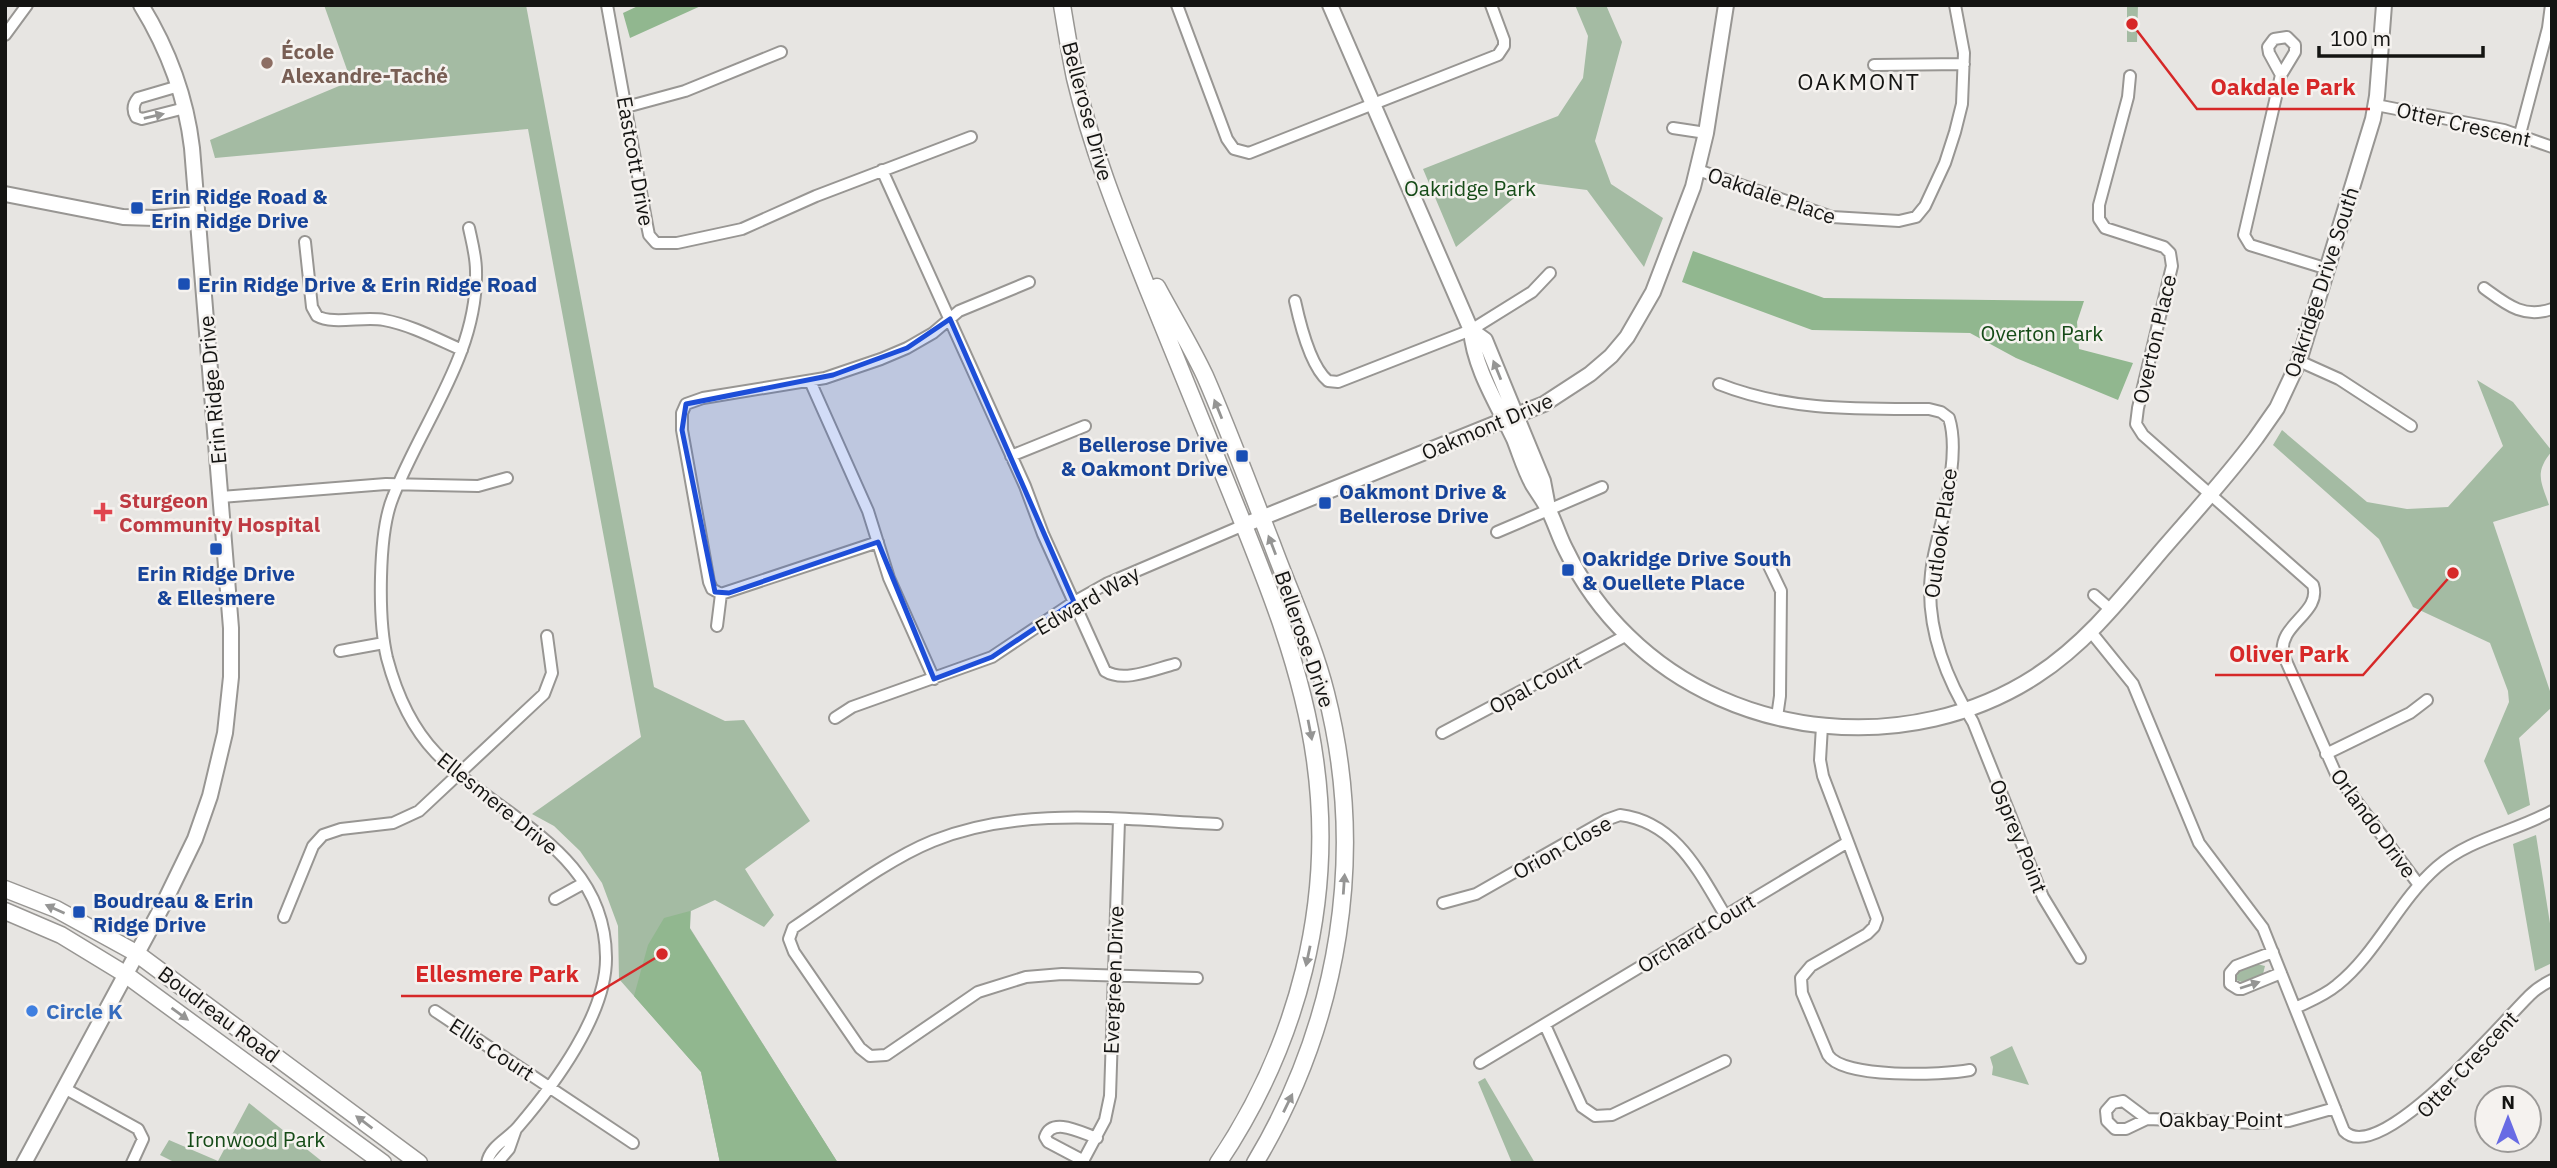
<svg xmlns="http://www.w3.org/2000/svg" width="2557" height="1168" font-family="'IBM Plex Sans',sans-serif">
<rect width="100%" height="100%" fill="#e7e5e2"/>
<path fill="#a4bba3" d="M 324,5 L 526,5 L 654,687 L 725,721 L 744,720 L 810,821 L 745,869 L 774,915 L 764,927 L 715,900 L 691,911 L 690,928 L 838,1163 L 720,1163 L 701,1072 L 619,979 L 618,926 L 602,883 L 580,851 L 554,826 L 532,814 L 641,737 L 528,129 L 215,158 L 210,140 L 351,81 Z
M 1575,5 L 1606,5 L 1622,42 L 1595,141 L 1611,184 L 1663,218 L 1644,267 L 1587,190 L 1532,183 L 1456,247 L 1423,169 L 1558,116 L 1583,78 L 1588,36 Z
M 2127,5 L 2138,5 L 2137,42 L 2127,42 Z
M 2477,380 L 2513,402 L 2552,451 C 2534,473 2541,481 2549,505 L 2493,522 L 2552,697 L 2552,707 L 2519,738 L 2530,805 L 2508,815 L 2484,761 L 2509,702 L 2508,691 L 2490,643 L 2413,607 L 2379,539 L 2273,445 L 2282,430 L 2367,502 L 2407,509 L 2448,507 L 2503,446 Z
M 2536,835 L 2552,936 L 2552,963 L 2535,971 L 2513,844 Z
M 2257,964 L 2265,966 L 2263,974 L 2242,982 L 2236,980 L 2238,972 Z
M 2012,1046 L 2029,1085 L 1992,1075 L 1993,1067 L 1990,1057 Z
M 1485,1078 L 1535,1163 L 1512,1163 L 1478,1082 Z
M 249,1103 L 324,1163 L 176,1163 L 160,1155 L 169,1140 L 218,1161 Z"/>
<path fill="#91b78f" d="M 640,5 L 703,5 L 630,38 L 623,13 Z
M 1693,251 L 1824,298 L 2084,301 L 2077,322 L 2079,349 L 2133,363 L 2118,400 L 2016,358 L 1970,333 L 1812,330 L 1682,282 Z
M 690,911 L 690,929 L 838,1163 L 720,1163 L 701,1072 L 634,996 L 648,945 L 664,918 Z"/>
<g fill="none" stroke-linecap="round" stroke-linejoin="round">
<defs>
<path id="minor" d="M 607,5 L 647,225 L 649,235 L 656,243 L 677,243 L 742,229 L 816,196 L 971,137
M 1177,5 L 1227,139 L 1234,149 L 1249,153 L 1498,55 L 1504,46 L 1504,40 L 1491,5
M 5,35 L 27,5
M 1874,65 L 1964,64
M 2281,75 L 2269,53 L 2268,47 L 2274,39 L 2287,37 L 2295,45 L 2295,52 L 2281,75 L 2244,235 L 2250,245 L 2328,269
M 2130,76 L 2128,97 L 2099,205 L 2099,219 L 2105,228 L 2164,247 L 2170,253 L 2172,266 L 2138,408 L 2136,424 L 2143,435 L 2313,585 C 2322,613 2278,624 2283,654 L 2336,774 L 2419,885
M 179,86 L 138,98 C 133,104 132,110 136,117 L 142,119 L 185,108
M 2376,105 L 2504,130 L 2552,147
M 626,107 L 685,91 L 781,52
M 1673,128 L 1706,133
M 2520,134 L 2548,28 L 2551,5
M 882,170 L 1025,486 L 1043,534 L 1105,671 C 1124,683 1155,669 1175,664
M 1698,170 L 1832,217 L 1899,221 L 1916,217 L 1925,206 L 1945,163 L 1955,132 L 1962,104 L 1964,53 L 1955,5
M 469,228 C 472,242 476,256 476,271 C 478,354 422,422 393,497 C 378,533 378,620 387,658 C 396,692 412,728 436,753 C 500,819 605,850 606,957 C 607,1014 554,1085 518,1127 C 508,1139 490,1146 487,1163
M 305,242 L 312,307 L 317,316 C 333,325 364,316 384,320 C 411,325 437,339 462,350
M 2484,288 C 2506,304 2523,319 2552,309
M 1295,301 C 1300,324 1310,366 1328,381 L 1338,382 L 1471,330 L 1532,292 L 1550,273
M 2299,361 L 2339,379 L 2411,426
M 810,381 L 868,511 L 889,578 L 934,679
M 1719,384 C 1787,411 1858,409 1929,409 L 1941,412 L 1949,418 C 1961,456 1942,517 1934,555 C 1921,614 1942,672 1973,722 L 2043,897 L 2080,958
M 1011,456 L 1085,426
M 221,497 L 386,484 L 478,486 L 507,478
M 1497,532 L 1602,487
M 1769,566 L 1781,591 L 1780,696 L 1777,717
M 721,594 L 712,589 L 709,582 L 682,430 L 682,413 L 686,404 L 703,398 L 825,378 L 881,359 L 907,348 L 933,333 L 959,311 L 1029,282
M 2094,595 L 2111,610
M 717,626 L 721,594 L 878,542
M 2091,632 L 2133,684 L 2199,843 L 2263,928 L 2344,1131 C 2380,1168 2504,1020 2530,995 C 2536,989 2544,984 2552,980
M 340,651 L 384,643
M 835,718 L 852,707 L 992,657 L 1074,602 L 1106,584 L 1244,525
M 1442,733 L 1627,635
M 2326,754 L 2410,713 L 2427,700
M 1848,842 L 1877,919 L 1874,927 L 1867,934 L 1811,966 L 1801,978 L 1802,993 L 1828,1055 C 1843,1079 1943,1075 1970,1070
M 555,899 L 584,883
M 1443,903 L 1476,894 L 1606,820 L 1620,815 C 1676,822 1699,872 1725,915
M 284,917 L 313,846 L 323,835 L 341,829 L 393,823 L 419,811 L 544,694 L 552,673 L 547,636
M 2273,952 L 2236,966 L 2230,973 L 2230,984 L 2238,989 L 2242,989 L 2281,973
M 1197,978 L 1062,974 L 1026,977 L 978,992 L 886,1055 L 870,1056 L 860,1048 L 794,952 L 789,939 L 793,928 C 835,900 886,860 933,841 C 1022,805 1123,820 1217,824
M 2295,1008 C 2310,1001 2324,996 2337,985 C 2377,953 2398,901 2437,867 C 2470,838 2515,832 2552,811
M 435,1011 L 633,1143
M 1545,1025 L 1582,1107 L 1595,1116 L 1612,1115 L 1725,1061
M 1480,1063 L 1848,842 L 1823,776 L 1820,760 L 1822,726
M 64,1088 L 138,1129 L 143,1139 L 132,1163
M 2147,1119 L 2126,1129 L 2115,1129 L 2107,1121 L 2106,1111 L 2113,1103 L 2123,1101 L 2147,1119 L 2256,1123 L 2289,1121 L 2335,1108
M 1084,1161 L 1048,1142 L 1045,1137 C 1052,1116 1082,1133 1097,1138
M 497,1163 L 509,1149 L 516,1129
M 1082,1163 L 1105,1120 L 1110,1096 L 1119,820"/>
<path id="tertiary" d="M 1330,5 L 1471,330 C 1474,368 1498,405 1514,439 C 1520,454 1525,471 1533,485 C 1538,493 1544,501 1548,509 C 1555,522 1559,537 1566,550 C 1581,581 1603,612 1628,636 C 1735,741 1911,757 2036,676 C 2087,643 2124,595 2162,550 C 2194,513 2227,477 2256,438 L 2277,408 L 2299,361 L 2373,119 L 2377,96 L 2384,5
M 5,194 L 123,217 L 155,218 L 198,214
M 1471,330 L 1485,340 L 1543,481 L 1547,502
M 1244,525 L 1544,404 L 1590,374 L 1611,356 L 1627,337 L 1653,292 L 1693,187 L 1706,133 L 1726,5
M 24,1163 L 162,907 L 195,839 L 210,796 L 225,733 L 231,677 L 231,628 L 192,148 C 186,97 168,49 141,5"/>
<path id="secondary" d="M 1062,5 C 1066,29 1070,54 1075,78 C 1092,150 1120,219 1147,287 C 1174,353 1201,419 1228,486 C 1264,575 1302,665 1315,760 C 1335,902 1298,1044 1218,1163
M 1157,287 C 1173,317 1191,346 1205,376 C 1229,431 1250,488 1272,544 C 1290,593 1313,642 1326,693 C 1367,854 1340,1021 1255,1163
M 5,889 L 56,909 L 136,953 L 419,1163
M 5,911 L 61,935 L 125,974 L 383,1163"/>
</defs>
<use href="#minor" stroke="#989693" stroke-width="14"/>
<use href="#tertiary" stroke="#989693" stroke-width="18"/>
<use href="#secondary" stroke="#989693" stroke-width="19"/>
<use href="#minor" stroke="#fff" stroke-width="10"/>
<use href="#tertiary" stroke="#fff" stroke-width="14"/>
<use href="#secondary" stroke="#fff" stroke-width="16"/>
</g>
<defs><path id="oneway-solid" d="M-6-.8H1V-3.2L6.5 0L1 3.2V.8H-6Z" transform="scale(1.75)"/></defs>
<g fill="#959594">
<use href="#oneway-solid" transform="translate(154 116) rotate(-13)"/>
<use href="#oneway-solid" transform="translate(1497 370) rotate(-112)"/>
<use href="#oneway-solid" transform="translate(1218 409) rotate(-112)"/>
<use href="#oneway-solid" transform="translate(1272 545) rotate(-111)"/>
<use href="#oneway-solid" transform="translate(1310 730) rotate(79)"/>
<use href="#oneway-solid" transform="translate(1344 884) rotate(-86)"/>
<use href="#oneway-solid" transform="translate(55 909) rotate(-156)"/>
<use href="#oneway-solid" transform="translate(1308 956) rotate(102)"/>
<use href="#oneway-solid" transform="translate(2250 985) rotate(-18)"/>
<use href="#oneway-solid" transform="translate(180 1014) rotate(36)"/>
<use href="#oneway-solid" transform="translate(1288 1103) rotate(-64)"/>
<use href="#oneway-solid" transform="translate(364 1122) rotate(-143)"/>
</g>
<path fill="#1d4ed8" fill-opacity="0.2" stroke="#1d4ed8" stroke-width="5" stroke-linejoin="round" d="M 950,319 L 1074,602 L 992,657 L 934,679 L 878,542 L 729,593 L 715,592 L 682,430 L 686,404 L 833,375 L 907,348 Z"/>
<circle fill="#8d6e63" stroke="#f5f2ef" stroke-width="2.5" cx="267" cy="63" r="7"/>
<g fill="#1a4fb4" stroke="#f5f2ef" stroke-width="2.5">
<rect x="130" y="201" width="14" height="14" rx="3.5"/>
<rect x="177" y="277" width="14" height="14" rx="3.5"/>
<rect x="1235" y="449" width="14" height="14" rx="3.5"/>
<rect x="1318" y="496" width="14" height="14" rx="3.5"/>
<rect x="209" y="542" width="14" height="14" rx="3.5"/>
<rect x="1561" y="563" width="14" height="14" rx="3.5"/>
<rect x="72" y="905" width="14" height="14" rx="3.5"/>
</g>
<path fill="#e0444e" stroke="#f5f2ef" stroke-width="2.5" d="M99.5 501.5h7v7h7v7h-7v7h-7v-7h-7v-7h7z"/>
<circle fill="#3f7fe0" stroke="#f5f2ef" stroke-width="2.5" cx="32" cy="1011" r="7"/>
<g text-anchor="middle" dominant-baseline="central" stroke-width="5" stroke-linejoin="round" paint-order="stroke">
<g font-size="21" font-weight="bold" fill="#785e54" stroke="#f5f2ef" text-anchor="start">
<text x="281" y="51">École<tspan x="281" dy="24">Alexandre-Taché</tspan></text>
</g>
<g font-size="21" fill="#141412" stroke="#f5f2ef">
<text transform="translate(1088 111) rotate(75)">Bellerose Drive</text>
<text transform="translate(2464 124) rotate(13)">Otter Crescent</text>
<text transform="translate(636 161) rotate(80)">Eastcott Drive</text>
<text transform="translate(1772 195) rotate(19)">Oakdale Place</text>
<text transform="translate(2321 282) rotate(-72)">Oakridge Drive South</text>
<text transform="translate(2154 339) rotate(-77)">Overton Place</text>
<text transform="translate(212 390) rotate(-95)">Erin Ridge Drive</text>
<text transform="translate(1487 426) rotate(-23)">Oakmont Drive</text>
<text transform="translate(1940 533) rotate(-82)">Outlook Place</text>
<text transform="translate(1087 600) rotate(-30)">Edward Way</text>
<text transform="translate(1305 639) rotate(71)">Bellerose Drive</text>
<text transform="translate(1535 684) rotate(-28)">Opal Court</text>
<text transform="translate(498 803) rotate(39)">Ellesmere Drive</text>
<text transform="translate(2374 823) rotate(54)">Orlando Drive</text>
<text transform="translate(2019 836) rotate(68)">Osprey Point</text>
<text transform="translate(1562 847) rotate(-29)">Orion Close</text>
<text transform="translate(1696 933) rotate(-31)">Orchard Court</text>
<text transform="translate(1113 980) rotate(-88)">Evergreen Drive</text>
<text transform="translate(219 1014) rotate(37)">Boudreau Road</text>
<text transform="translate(492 1049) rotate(33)">Ellis Court</text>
<text transform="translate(2467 1064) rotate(-47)">Otter Crescent</text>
<text x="2221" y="1119">Oakbay Point</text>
</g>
<g font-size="21" fill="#154b17" stroke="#f5f2ef">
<text x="1470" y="188">Oakridge Park</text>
<text x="2042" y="333">Overton Park</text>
<text x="256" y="1139">Ironwood Park</text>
</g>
<g font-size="21" font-weight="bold" fill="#164399" stroke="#f5f2ef" text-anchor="start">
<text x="151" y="196">Erin Ridge Road &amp;<tspan x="151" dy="24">Erin Ridge Drive</tspan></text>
<text x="198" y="284">Erin Ridge Drive &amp; Erin Ridge Road</text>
<text x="1228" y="444" text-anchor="end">Bellerose Drive<tspan x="1228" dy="24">&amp; Oakmont Drive</tspan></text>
<text x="1339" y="491">Oakmont Drive &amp;<tspan x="1339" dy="24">Bellerose Drive</tspan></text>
<text x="1582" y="558">Oakridge Drive South<tspan x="1582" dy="24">&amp; Ouellete Place</tspan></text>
<text x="216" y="573" text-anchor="middle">Erin Ridge Drive<tspan x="216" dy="24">&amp; Ellesmere</tspan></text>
<text x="93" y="900">Boudreau &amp; Erin<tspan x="93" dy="24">Ridge Drive</tspan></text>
</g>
<g font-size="21" font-weight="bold" fill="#be3a42" stroke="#f5f2ef" text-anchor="start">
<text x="119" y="500">Sturgeon<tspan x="119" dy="24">Community Hospital</tspan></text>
</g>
<g font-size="21" font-weight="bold" fill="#366cbe" stroke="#f5f2ef" text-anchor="start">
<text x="46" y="1011">Circle K</text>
</g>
<g font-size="23" letter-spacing="2" fill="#141412" stroke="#f5f2ef">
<text x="1859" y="81">OAKMONT</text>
</g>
</g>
<path fill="none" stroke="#d62828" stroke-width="2.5" d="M2132 24L2197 109H2370M2453 573L2363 675H2215M662 954L592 996H401"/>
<g fill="#d62828" stroke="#f5f2ef" stroke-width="2.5">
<circle cx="2132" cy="24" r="7"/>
<circle cx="2453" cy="573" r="7"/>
<circle cx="662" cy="954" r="7"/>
</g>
<g font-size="23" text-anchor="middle" font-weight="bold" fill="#d62828" stroke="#f5f2ef" stroke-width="5" stroke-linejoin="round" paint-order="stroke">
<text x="2283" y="95">Oakdale Park</text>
<text x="2289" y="662">Oliver Park</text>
<text x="497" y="982">Ellesmere Park</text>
</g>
<rect width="2557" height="1168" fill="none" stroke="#141412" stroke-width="14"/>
<g transform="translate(2508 1119)"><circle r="33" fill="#f5f2ef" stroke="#9b9997" stroke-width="2"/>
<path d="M0-5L12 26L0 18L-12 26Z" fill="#686be4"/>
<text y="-10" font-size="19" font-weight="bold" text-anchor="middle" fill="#141412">N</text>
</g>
<path d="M2319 46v10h164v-10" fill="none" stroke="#141412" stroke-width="3.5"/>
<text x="2330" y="46" font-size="21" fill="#141412" stroke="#f5f2ef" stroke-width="5" paint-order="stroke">100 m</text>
</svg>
